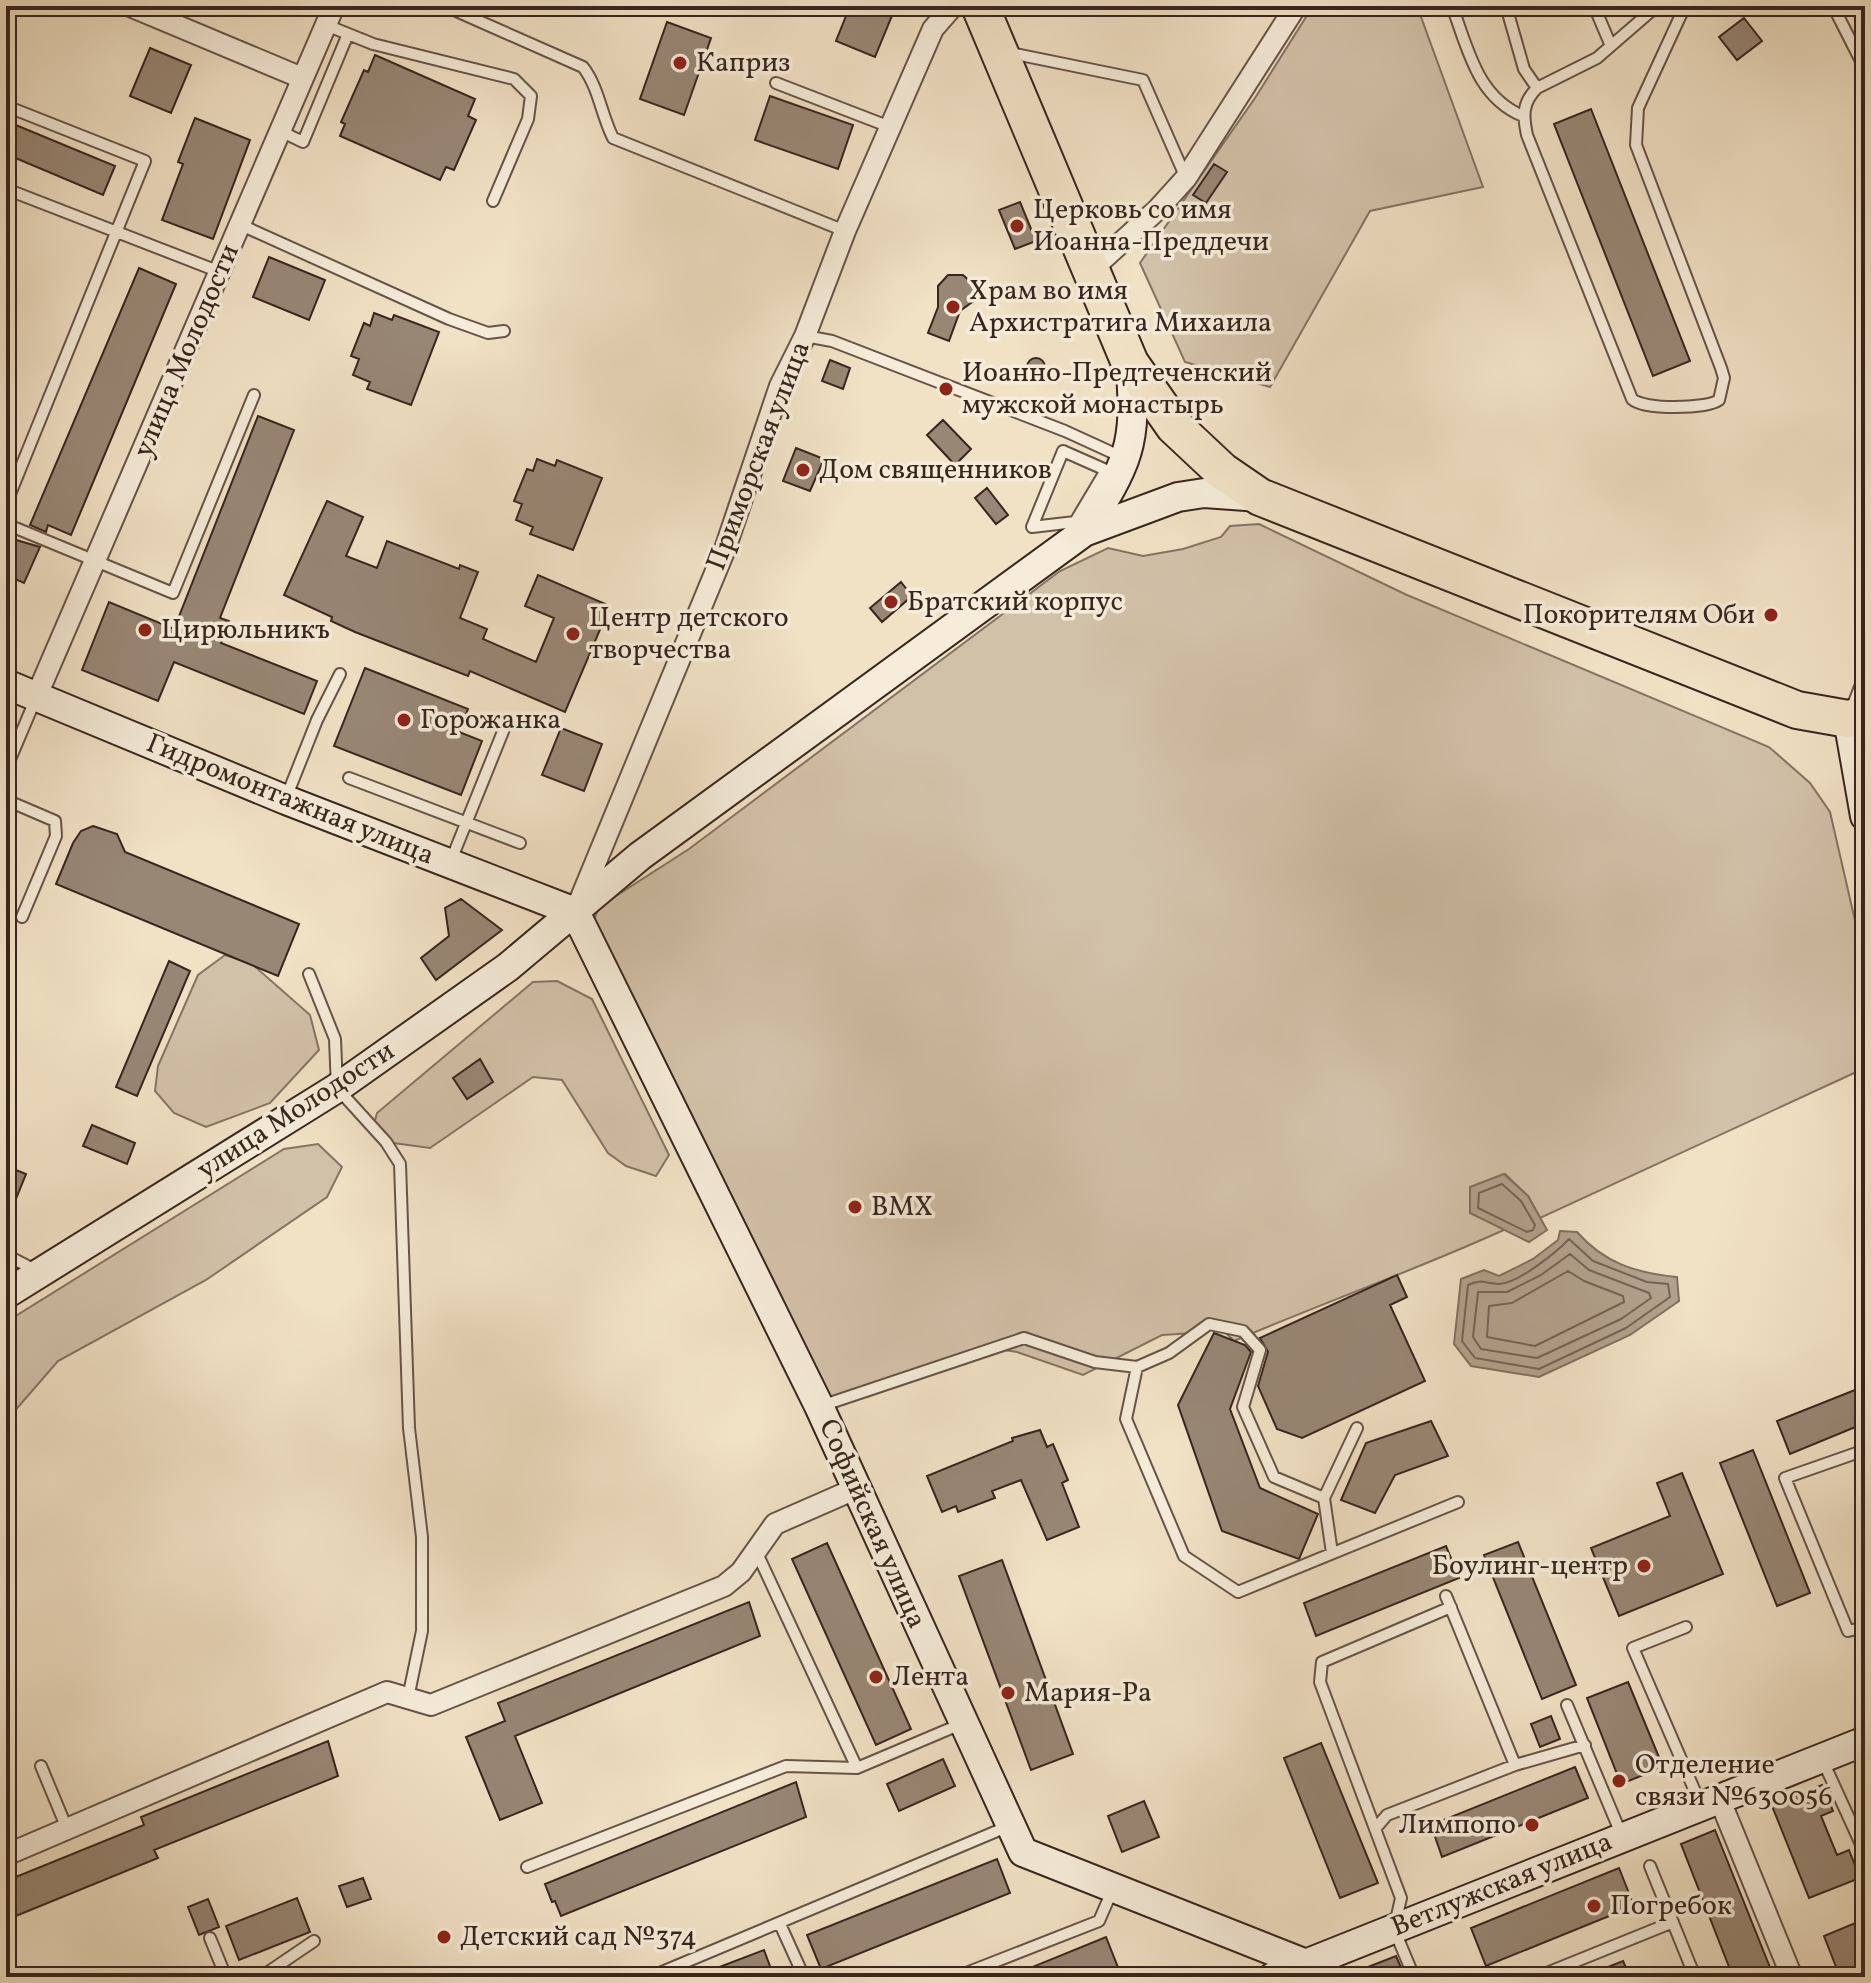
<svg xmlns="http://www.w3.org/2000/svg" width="1871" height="1983" font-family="Vollkorn,serif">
<rect width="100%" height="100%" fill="#f1e1c5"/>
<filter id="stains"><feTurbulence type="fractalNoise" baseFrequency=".0025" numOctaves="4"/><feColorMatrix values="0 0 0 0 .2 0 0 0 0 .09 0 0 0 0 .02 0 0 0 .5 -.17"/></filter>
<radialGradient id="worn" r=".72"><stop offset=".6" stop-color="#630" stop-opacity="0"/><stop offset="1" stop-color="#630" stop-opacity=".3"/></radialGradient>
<path fill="#d2c1a9" stroke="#857364" stroke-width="2" d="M 1313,6 L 1417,6 L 1483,187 L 1370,211 L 1270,387 L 1185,362 L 1140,263 L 1255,98 Z
M 1259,524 L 1407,595 L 1769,747 L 1810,783 L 1830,812 L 1865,964 L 1865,1068 L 1540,1218 L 1528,1196 L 1505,1174 L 1470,1188 L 1470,1213 L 1506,1229 C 1416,1270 1325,1302 1234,1341 L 1214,1321 L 1194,1333 L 1162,1335 L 1083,1375 L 1017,1352 L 992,1348 L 829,1400 L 592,925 L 599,907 L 689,849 L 1060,571 L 1108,548 L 1143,556 L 1183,549 L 1221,537 L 1230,526 Z
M 225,955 L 252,964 L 310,1015 L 319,1050 L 270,1103 L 206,1127 L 174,1113 L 155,1091 L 158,1066 L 198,975 Z
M 557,981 L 592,999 L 669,1155 L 656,1176 L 626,1166 L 608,1153 L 562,1080 L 533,1077 L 430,1148 L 386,1142 L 373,1128 L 377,1113 L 533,982 Z
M 318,1144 L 342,1167 L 327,1197 L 206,1280 L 58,1361 L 6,1421 L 6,1322 L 284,1149 Z"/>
<path fill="#b2a18c" stroke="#816f60" stroke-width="2" d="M 1504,1174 L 1528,1196 L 1547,1230 L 1529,1242 L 1470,1213 L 1470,1187 Z
M 1560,1231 L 1577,1232 C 1604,1263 1636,1273 1677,1277 L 1679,1301 L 1630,1335 L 1539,1377 L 1471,1366 L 1454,1344 L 1461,1279 L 1484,1270 L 1499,1276 L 1533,1259 L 1558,1240 Z"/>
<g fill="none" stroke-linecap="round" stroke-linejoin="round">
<path stroke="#756355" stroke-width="2" d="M 1502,1184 L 1521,1201 L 1535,1225 L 1533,1230 L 1527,1232 L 1478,1208 L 1479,1193 Z
M 1569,1239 L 1593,1261 L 1647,1282 L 1668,1284 L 1670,1297 L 1626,1328 L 1539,1369 L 1475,1358 L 1462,1341 L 1468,1285 C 1482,1278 1485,1284 1499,1284 C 1517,1284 1557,1252 1569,1239 Z
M 1570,1254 L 1589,1270 L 1649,1293 L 1651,1298 L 1621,1319 L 1537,1358 L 1481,1349 L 1473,1337 L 1478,1292 L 1507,1292 L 1541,1275 Z
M 1568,1271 L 1584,1281 L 1623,1296 L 1624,1302 L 1535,1346 L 1487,1337 L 1489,1306 L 1512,1303 Z"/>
</g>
<path fill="#988775" stroke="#38251e" stroke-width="2" d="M 850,6 L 896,6 L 875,57 L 836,41 Z
M 1744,18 L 1762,41 L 1737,60 L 1719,37 Z
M 667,22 L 711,38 L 684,115 L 640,99 Z
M 150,48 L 191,65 L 171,113 L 130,96 Z
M 375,55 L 475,99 L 468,116 L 476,120 L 454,170 L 446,167 L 440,180 L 340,136 L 345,124 L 341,122 L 364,70 L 368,72 Z
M 770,96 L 853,125 L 838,169 L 755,140 Z
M 1591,109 L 1690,361 L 1653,376 L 1554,124 Z
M 195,118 L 250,140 L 213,239 L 162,220 L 183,164 L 178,162 Z
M 6,121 L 115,166 L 103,195 L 6,154 Z
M 1214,164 L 1227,172 L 1206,203 L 1193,195 Z
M 1020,202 L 1036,241 L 1015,249 L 999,210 Z
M 269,257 L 325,280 L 309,320 L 253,297 Z
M 139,268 L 176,284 L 71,535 L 48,525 L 46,532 L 30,525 Z
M 948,275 L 963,275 L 974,285 L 975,300 L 960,311 L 949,341 L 928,333 L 938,307 L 938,286 Z
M 374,313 L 392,320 L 394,315 L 439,332 L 411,405 L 367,389 L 370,382 L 353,375 L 359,359 L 351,356 L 364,323 L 370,326 Z
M1027 367a9 9 0 1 1 18 0a9 9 0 1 1-18 0Z
M 830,360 L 850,368 L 843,389 L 822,381 Z
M 258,416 L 294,430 L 220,618 L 229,621 L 221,643 L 317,681 L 304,714 L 174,662 L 158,701 L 82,670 L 109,602 L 174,629 Z
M 943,420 L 971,449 L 955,465 L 927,435 Z
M 796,448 L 824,459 L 810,491 L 783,481 Z
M 537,459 L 555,466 L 557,460 L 602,478 L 573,550 L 530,534 L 533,527 L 516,520 L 522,504 L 514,501 L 527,469 L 533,471 Z
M 987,488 L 1008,515 L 996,524 L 975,498 Z
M 327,501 L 363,517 L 346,556 L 377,568 L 387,541 L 459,569 L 460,565 L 478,572 L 460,618 L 487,629 L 483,639 L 536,662 L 554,618 L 525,606 L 538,575 L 610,606 L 565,712 L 470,671 L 468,676 L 355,632 L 331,621 L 332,617 L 284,595 Z
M 6,537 L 40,547 L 24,583 L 6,575 Z
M 901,582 L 912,596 L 882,622 L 870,608 Z
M 365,668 L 468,709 L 459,732 L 482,741 L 461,795 L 334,746 Z
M 561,728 L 602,744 L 584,791 L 542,775 Z
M 93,826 L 117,834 L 125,852 L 299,924 L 278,976 L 56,884 L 73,843 L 81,831 Z
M 461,899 L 502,930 L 436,980 L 421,958 L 449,936 L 445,908 Z
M 169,961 L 190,971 L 137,1096 L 116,1087 Z
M 480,1059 L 493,1082 L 467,1099 L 453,1078 Z
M 92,1125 L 135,1143 L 127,1164 L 83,1146 Z
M 6,1166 L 26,1174 L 7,1221 L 6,1221 Z
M 1397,1275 L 1407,1297 L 1390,1305 L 1425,1381 L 1302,1438 L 1277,1429 L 1258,1386 L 1268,1352 L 1260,1338 Z
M 1214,1333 L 1245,1345 L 1251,1352 L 1230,1409 L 1260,1488 L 1318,1514 L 1299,1559 L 1222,1531 L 1178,1405 Z
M 1865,1386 L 1865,1423 L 1790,1454 L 1777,1421 Z
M 1431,1421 L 1448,1456 L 1395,1475 L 1375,1513 L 1341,1500 L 1366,1443 Z
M 1040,1430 L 1047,1447 L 1053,1444 L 1068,1480 L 1062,1483 L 1079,1527 L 1047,1540 L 1021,1480 L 992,1491 L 995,1498 L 958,1512 L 956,1506 L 942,1512 L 927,1476 L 1013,1441 L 1012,1438 Z
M 1753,1450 L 1810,1593 L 1777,1606 L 1720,1463 Z
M 1682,1473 L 1723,1574 L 1619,1616 L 1591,1548 L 1670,1516 L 1657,1483 Z
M 1518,1542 L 1576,1685 L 1542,1699 L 1484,1555 Z
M 827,1543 L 911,1729 L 876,1745 L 792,1559 Z
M 1446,1546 L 1459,1578 L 1316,1636 L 1304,1603 Z
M 1002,1560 L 1073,1754 L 1031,1770 L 959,1576 Z
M 749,1602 L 760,1636 L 515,1736 L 542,1803 L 500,1820 L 466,1737 L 505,1721 L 498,1703 Z
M 1628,1682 L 1663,1767 L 1621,1784 L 1587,1698 Z
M 1551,1716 L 1560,1739 L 1540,1747 L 1531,1724 Z
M 328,1741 L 338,1776 L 154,1850 L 158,1858 L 6,1920 L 6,1881 L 144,1825 L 141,1817 Z
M 1321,1743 L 1378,1883 L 1340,1898 L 1284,1758 Z
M 943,1759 L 955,1786 L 899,1811 L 887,1784 Z
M 1575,1767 L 1588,1798 L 1442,1857 L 1431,1825 Z
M 796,1782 L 806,1817 L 561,1916 L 555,1901 L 552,1902 L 545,1884 Z
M 1822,1785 L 1833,1811 L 1821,1816 L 1837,1855 L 1849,1850 L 1860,1878 L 1809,1898 L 1772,1806 Z
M 1144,1801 L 1159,1837 L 1122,1852 L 1108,1816 Z
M 1715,1830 L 1771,1970 L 1752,1977 L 1733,1977 L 1681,1844 Z
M 997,1859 L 1010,1893 L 821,1969 L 807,1935 Z
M 1619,1868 L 1634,1906 L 1486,1966 L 1471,1928 Z
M 363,1878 L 371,1899 L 347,1907 L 339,1886 Z
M 297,1898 L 310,1932 L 239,1960 L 226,1926 Z
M 208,1899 L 219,1927 L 199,1935 L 188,1907 Z
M 1865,1919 L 1865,1977 L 1840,1977 L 1824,1936 Z
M 1106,1937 L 1119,1970 L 1100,1977 L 1008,1977 Z
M 764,1950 L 774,1977 L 697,1977 L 696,1976 Z
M 1396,1956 L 1405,1977 L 1345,1977 L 1345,1976 Z
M 1623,1961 L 1630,1977 L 1585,1977 L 1585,1976 Z"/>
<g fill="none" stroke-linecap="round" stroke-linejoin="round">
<defs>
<path id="lane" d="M 445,6 L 583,67 C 599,88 601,114 613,138 L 845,231
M 1452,6 C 1468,49 1477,97 1523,116
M 1506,6 L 1524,69 L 1537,88
M 1594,6 L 1611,46
M 1657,6 L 1597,58 L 1537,88 C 1522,103 1523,116 1527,135 L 1632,399 C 1644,410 1706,409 1719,400 L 1724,378 L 1721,368 L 1636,145 L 1638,108 L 1685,6
M 1833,6 L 1865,69
M 326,25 L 373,44 L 514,79 L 531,96 L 528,119 L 493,201
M 1010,53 L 1143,80 L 1186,178
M 776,83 L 890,127
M 6,106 L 145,161 L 6,504
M 280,131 L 303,142 L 348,34
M 6,189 L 220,272
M 241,225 L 449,319 L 488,333 L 504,331
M 805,336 L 832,341 L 1065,431 L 1124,458
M 1063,451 L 1106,470 L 1075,522 L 1032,527 Z
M 6,524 L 173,593 L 254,395
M 1851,710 L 1865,674
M 6,769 L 36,698
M 349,778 L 520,843
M 286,798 L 317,720 L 340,674
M 6,800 L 55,821 L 56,836 L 22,917
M 450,863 L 504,729
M 309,974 L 335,1039 L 337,1088 L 386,1142 L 400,1164 L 409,1428 L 422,1537 L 422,1631 L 408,1698
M 6,1255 L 37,1271
M 1137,1367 L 1126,1419 L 1184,1556 L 1238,1592 L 1458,1502
M 821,1406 L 1024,1338 L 1095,1362 L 1137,1367 L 1169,1353 L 1209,1324 L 1243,1331 L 1260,1350 L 1243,1407 L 1274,1477 L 1324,1498 L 1332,1553
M 1865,1450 L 1785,1478 L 1848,1631 L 1865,1627
M 1324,1498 L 1357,1428
M 756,1551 L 857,1768
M 1446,1596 L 1515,1765
M 1686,1627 L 1633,1648 L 1700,1803
M 1567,1705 L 1622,1836
M 1822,1759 L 1865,1853
M 41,1766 L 68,1831
M 1375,1829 L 1387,1815 L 1515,1765 L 1585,1745
M 1650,1866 L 1695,1977
M 527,1867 L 786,1766 L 857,1768 L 961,1724
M 780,1924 L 804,1977
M 210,1938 L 226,1977
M 261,1977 L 314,1941
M 650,1977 L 1009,1826
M 956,1977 L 1099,1921 L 1112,1891
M 1414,1977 L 1394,1929 L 1401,1898 L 1320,1682 L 1322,1662 L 1451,1607
M 1537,1977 L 1673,1922"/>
<path id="street" d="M 130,6 L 302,78
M 1091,270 L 1158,209 L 1186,178 L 1296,6
M 37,695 L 334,6
M 578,905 L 725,549 L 780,386 L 805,336 L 845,231 L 933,29 L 953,6
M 1719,1798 L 1792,1977
M 6,1855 L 387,1692 L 431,1705 L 724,1586 L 741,1572 L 775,1524 L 855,1489"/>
<path id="secondary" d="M 1084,532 C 1128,463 1138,446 1130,363
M 6,684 L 286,800 L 575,912
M 1848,719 L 1865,816
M 575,912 L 819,1406 L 1023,1852 L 1306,1964 L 1311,1977
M 6,1294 L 337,1088 L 508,967 L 640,856 L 1084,532 L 1178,497 L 1204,493 L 1260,497
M 1273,1977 L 1865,1741"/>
<path id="highway" d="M 980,6 L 1130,363 L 1174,426 L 1222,471 L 1260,497 L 1797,710 L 1848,719 L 1865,715"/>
</defs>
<use href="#lane" stroke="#665448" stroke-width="14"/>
<use href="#street" stroke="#665448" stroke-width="24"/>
<use href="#secondary" stroke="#38251e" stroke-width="32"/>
<use href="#highway" stroke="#38251e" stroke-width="40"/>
<use href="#lane" stroke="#f6ecd9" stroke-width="10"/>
<use href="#street" stroke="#f6ecd9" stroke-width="20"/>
<use href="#secondary" stroke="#f6ecd9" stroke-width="28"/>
<use href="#highway" stroke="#f1e1c5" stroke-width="36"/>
</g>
<g fill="#8f2418" stroke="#f6ecd9" stroke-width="3">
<circle cx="680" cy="63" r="8"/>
<circle cx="1017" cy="226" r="8"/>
<circle cx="953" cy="307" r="8"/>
<circle cx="946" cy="389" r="8"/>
<circle cx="803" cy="470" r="8"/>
<circle cx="891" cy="602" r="8"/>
<circle cx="1771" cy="615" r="8"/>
<circle cx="145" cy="630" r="8"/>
<circle cx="573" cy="634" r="8"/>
<circle cx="404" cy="720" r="8"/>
<circle cx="855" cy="1207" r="8"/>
<circle cx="1644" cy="1566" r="8"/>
<circle cx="876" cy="1677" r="8"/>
<circle cx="1008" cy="1693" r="8"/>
<circle cx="1619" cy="1781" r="8"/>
<circle cx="1532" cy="1825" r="8"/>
<circle cx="1594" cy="1906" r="8"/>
<circle cx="444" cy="1937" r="8"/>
</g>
<g text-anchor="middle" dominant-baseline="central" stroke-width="7" stroke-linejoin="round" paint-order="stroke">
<g font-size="28" fill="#38251e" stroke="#f6ecd9" text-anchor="start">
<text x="696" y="63">Каприз</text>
<text x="1033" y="210">Церковь со имя<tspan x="1033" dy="32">Иоанна-Преддечи</tspan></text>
<text x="969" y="291">Храм во имя<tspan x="969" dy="32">Архистратига Михаила</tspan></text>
<text x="962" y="373">Иоанно-Предтеченский<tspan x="962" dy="32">мужской монастырь</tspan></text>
<text x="819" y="470">Дом священников</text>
<text x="907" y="602">Братский корпус</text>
<text x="1755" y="615" text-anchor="end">Покорителям Оби</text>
<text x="589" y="618">Центр детского<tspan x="589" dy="32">творчества</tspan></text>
<text x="161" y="630">Цирюльникъ</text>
<text x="420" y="720">Горожанка</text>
<text x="871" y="1207">BMX</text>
<text x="1628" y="1566" text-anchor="end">Боулинг-центр</text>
<text x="892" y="1677">Лента</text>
<text x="1024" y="1693">Мария-Ра</text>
<text x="1635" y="1765">Отделение<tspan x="1635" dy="32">связи №630056</tspan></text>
<text x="1516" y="1825" text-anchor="end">Лимпопо</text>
<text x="1610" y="1906">Погребок</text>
<text x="460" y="1937">Детский сад №374</text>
</g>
<g font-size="28" fill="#38251e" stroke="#f6ecd9">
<text transform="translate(187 351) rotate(-67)">улица Молодости</text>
<text transform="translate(759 456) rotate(-69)">Приморская улица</text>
<text transform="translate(290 800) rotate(22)">Гидромонтажная улица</text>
<text transform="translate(296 1111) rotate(-33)">улица Молодости</text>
<text transform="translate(872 1524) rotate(66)">Софийская улица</text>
<text transform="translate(1502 1885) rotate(-22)">Ветлужская улица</text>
</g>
</g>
<rect width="1871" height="1983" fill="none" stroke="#f1e1c5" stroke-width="32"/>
<rect x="8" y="8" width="1855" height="1967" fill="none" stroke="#38251e" stroke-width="4"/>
<rect x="16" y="16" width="1839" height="1951" fill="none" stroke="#38251e" stroke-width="2"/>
<rect width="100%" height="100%" filter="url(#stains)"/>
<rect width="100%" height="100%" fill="url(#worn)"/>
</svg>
